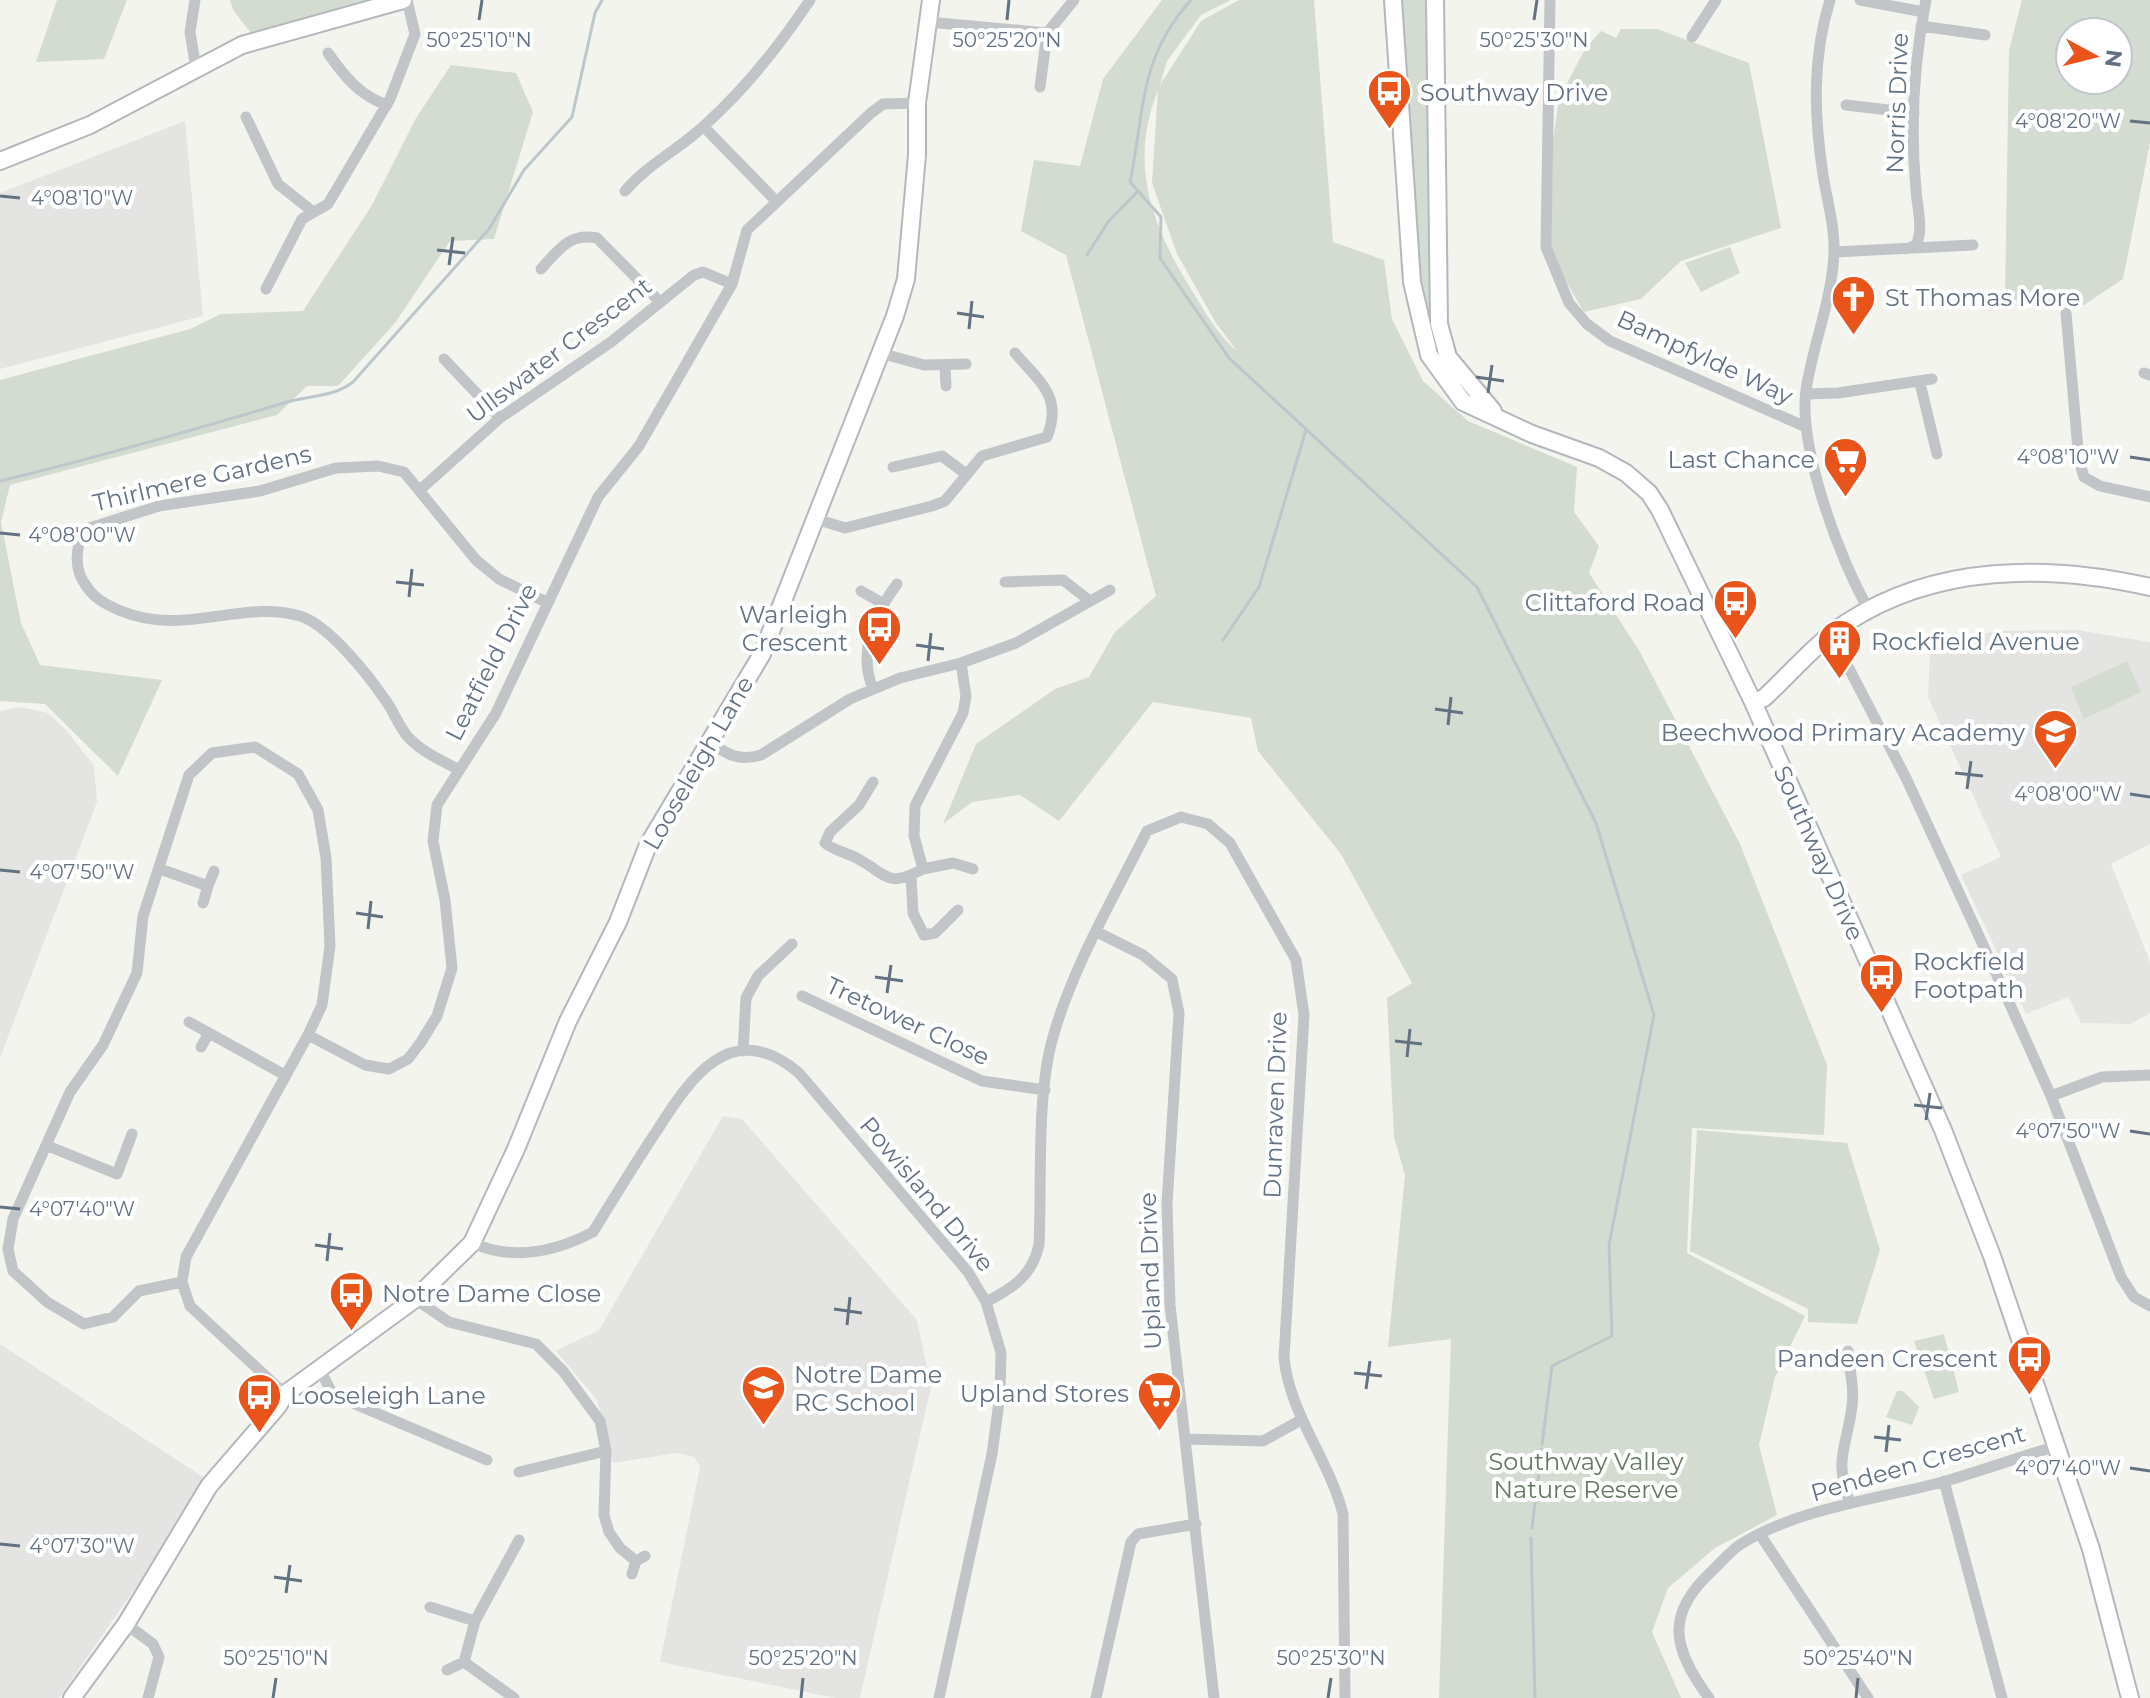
<svg xmlns="http://www.w3.org/2000/svg" width="2150" height="1698" font-family="Montserrat,sans-serif">
<rect width="100%" height="100%" fill="#f4f4ef"/>
<path fill="#e4e5e3" d="M 185,121 L 203,316 L 0,369 L 0,193 Z
M 2077,630 L 2150,642 L 2150,844 L 2111,864 L 2150,962 L 2150,1013 L 2131,1024 L 2081,1023 L 2068,997 L 2026,1014 L 1961,875 L 2001,857 L 1928,697 L 1930,650 L 1958,639 L 1996,631 Z
M 19,707 L 48,713 L 66,730 L 94,765 L 97,802 L 0,1058 L 0,711 Z
M 723,1116 L 742,1119 L 917,1320 L 931,1387 L 860,1698 L 835,1698 L 660,1662 L 700,1467 L 694,1457 L 677,1453 L 613,1463 L 597,1400 L 556,1351 L 599,1330 Z
M 0,1344 L 203,1477 L 149,1568 L 59,1698 L 0,1698 Z"/>
<path fill="#d4dbd0" fill-rule="evenodd" d="M 57,0 L 127,0 L 104,59 L 36,62 Z
M 230,0 L 371,0 L 251,33 L 233,10 Z
M 1162,0 L 1231,0 L 1201,15 L 1167,61 L 1160,85 L 1201,21 L 1239,0 L 1314,0 L 1333,242 L 1384,260 L 1392,319 L 1423,381 L 1468,421 L 1577,467 L 1574,512 L 1599,546 L 1589,573 L 1640,652 L 1740,844 L 1827,1065 L 1824,1135 L 1692,1128 L 1687,1253 L 1805,1316 L 1775,1377 L 1759,1445 L 1777,1515 L 1715,1548 L 1668,1588 L 1652,1632 L 1681,1698 L 1439,1698 L 1451,1339 L 1388,1347 L 1405,1175 L 1394,1137 L 1387,998 L 1412,983 L 1341,854 L 1258,751 L 1251,718 L 1153,702 L 1059,821 L 1020,795 L 972,802 L 943,824 L 976,744 L 1055,689 L 1089,677 L 1115,632 L 1156,596 L 1066,255 L 1021,231 L 1034,160 L 1080,166 L 1103,79 ZM 1158,90 L 1152,183 L 1177,254 L 1216,323 L 1237,351 C 1219,336 1208,317 1196,297 C 1154,231 1127,168 1158,90 Z
M 1394,0 L 1427,0 L 1431,327 L 1410,305 Z
M 2022,0 L 2150,0 L 2150,143 L 2123,279 L 2084,305 L 2005,299 L 2009,50 ZM 2118,32 L 2118,80 L 2070,80 L 2070,32 Z
M 1621,29 L 1657,29 L 1749,63 L 1781,228 L 1681,261 L 1641,299 L 1584,312 L 1551,256 L 1553,140 L 1559,99 L 1585,49 L 1601,31 L 1616,38 Z
M 451,65 L 516,73 L 533,112 L 494,239 L 450,241 L 395,323 L 338,386 L 307,386 L 277,415 L 10,485 L 1,522 L 21,623 L 40,665 L 162,680 L 118,776 L 45,704 L 0,701 L 0,380 L 190,329 L 221,314 L 303,311 L 372,205 L 416,118 Z
M 1730,247 L 1740,273 L 1701,292 L 1685,263 Z
M 2127,661 L 2141,692 L 2084,719 L 2071,687 Z
M 1697,1130 L 1847,1143 L 1880,1250 L 1857,1324 L 1808,1322 L 1808,1309 L 1690,1251 Z
M 1944,1334 L 1959,1392 L 1934,1399 L 1914,1341 Z
M 1897,1391 L 1903,1391 L 1919,1407 L 1912,1425 L 1886,1417 Z"/>
<g fill="none" stroke-linecap="round" stroke-linejoin="round">
<path stroke="#bcc7cc" stroke-width="3" d="M 1191,0 C 1138,59 1145,111 1130,182 L 1161,217 L 1160,258 L 1229,358 L 1477,587 L 1596,823 L 1654,1015 L 1609,1245 L 1612,1336 L 1552,1366 L 1542,1444
M 1087,255 L 1108,222 L 1138,191
M 0,481 C 96,458 190,431 284,403 C 309,395 332,398 353,382 L 489,229 L 524,170 L 572,117 L 595,13 L 602,0
M 1223,640 L 1259,587 L 1306,430
M 1532,1528 L 1542,1449
M 1531,1538 L 1535,1698"/>
<defs>
<path id="secondary" d="M 1393,0 L 1412,282 L 1429,355 L 1463,402 L 1532,434 L 1599,458 L 1626,473 L 1649,493 L 1660,510 L 1753,702 L 1943,1130 L 1992,1256 L 2091,1549 L 2130,1698
M 1435,0 L 1439,324 L 1448,357 L 1493,411
M 0,161 L 90,125 L 242,45 L 403,0
M 1753,702 L 1764,698 C 1791,673 1816,643 1846,623 C 1936,564 2048,564 2150,587
M 72,1698 L 126,1624 L 209,1486 L 278,1406 L 285,1394 L 415,1299 L 472,1243 L 516,1149 L 568,1021 L 618,922 L 648,845 L 762,654 L 895,316 L 906,279 L 917,155 L 917,103 L 931,0"/>
</defs>
<use href="#secondary" stroke="#b3b8bd" stroke-width="20"/>
<path stroke="#c1c5c8" stroke-width="11" d="M 195,0 L 190,32 L 196,69
M 1550,0 L 1546,247 L 1569,303 L 1587,324 L 1610,341 L 1806,427
M 1830,0 C 1812,58 1814,115 1823,175 C 1827,200 1835,227 1834,253 C 1832,300 1813,344 1806,390 C 1798,447 1840,561 1869,610
M 1860,0 L 1924,12
M 928,22 L 1047,33
M 1921,26 L 1985,35
M 1692,37 L 1716,0
M 328,53 C 344,76 360,96 387,105
M 1040,87 L 1047,33 L 1074,0
M 1846,105 L 1914,113
M 246,117 L 278,184 L 312,211
M 704,127 L 775,200
M 625,191 C 649,163 680,149 706,124 C 746,88 780,45 810,0
M 1906,249 L 1916,245 C 1924,229 1917,207 1916,190 C 1910,127 1914,62 1926,0
M 1834,252 L 1973,245
M 541,269 C 558,251 569,232 597,238 L 660,302
M 266,289 L 302,219 L 328,204 L 390,99 L 415,34 L 407,0
M 2066,313 L 2079,461 L 2084,477 L 2100,486 L 2150,497
M 880,353 L 924,365 L 966,364
M 444,359 L 500,418
M 945,366 L 946,386
M 2144,373 L 2150,375
M 1920,383 L 1937,454
M 1806,394 L 1838,393 L 1932,379
M 893,467 L 942,456 L 966,474
M 421,489 L 500,418 L 611,342 L 694,275 L 703,272 L 732,284
M 816,519 L 845,528 L 932,506 L 945,501 L 982,456 L 1047,437 C 1063,397 1040,382 1015,353
M 1005,582 L 1063,580 L 1090,601
M 861,591 L 882,603
M 1831,634 L 1906,778 L 1990,960 L 2051,1096 L 2121,1277 L 2134,1297 L 2150,1306
M 873,689 C 858,653 874,615 897,584
M 708,741 C 726,754 739,762 761,755 L 850,699 L 900,678 L 961,663 L 1016,643 L 1110,590
M 459,770 C 441,760 422,752 408,737 C 399,727 394,712 386,701 C 369,676 329,625 300,616 C 243,599 184,637 121,611 C 107,605 95,599 87,587 C 73,569 76,550 83,530 L 159,506 L 260,491 L 336,468 L 378,466 L 404,472 L 476,560 L 499,579 L 546,602
M 873,782 L 859,805 L 830,832 L 825,843 C 834,851 849,853 860,860 C 889,876 887,888 923,869 L 914,836 L 915,806 L 963,713 L 966,696 L 961,663
M 160,869 L 208,886 L 214,871
M 923,869 L 953,863 L 973,869
M 911,876 L 913,913 L 924,935 L 935,933 L 958,910
M 203,903 L 208,886
M 1097,932 L 1143,955 L 1172,979 L 1179,1013 L 1167,1204 L 1170,1305 L 1214,1698
M 802,996 L 982,1081 L 1045,1090
M 189,1022 L 283,1074
M 308,1035 L 365,1065 L 389,1069 L 408,1059 L 421,1042 L 437,1016 L 452,968 L 445,900 L 433,841 L 437,805 L 496,713 L 598,497 L 639,446 L 732,284 L 747,230 L 871,113 L 883,104 L 917,103
M 201,1047 L 209,1033
M 743,1051 L 746,998 L 758,976 L 792,944
M 2051,1096 L 2102,1077 L 2150,1075
M 48,1146 L 117,1174 L 132,1134
M 472,1243 C 513,1261 555,1252 593,1232 C 614,1198 634,1165 656,1132 C 691,1077 731,1016 799,1073 L 968,1272 L 986,1302 L 1001,1353 L 1000,1395 L 992,1454 L 939,1698
M 182,1282 L 139,1291 L 113,1317 L 84,1324 L 47,1302 L 13,1271 L 8,1249 L 13,1219 L 70,1092 L 103,1045 L 137,973 L 143,916 L 189,775 L 212,753 L 255,747 L 298,774 L 318,810 L 326,858 L 330,946 L 322,1005 L 308,1035 L 186,1257 L 182,1282 L 190,1306 L 285,1394
M 415,1299 L 449,1322 L 536,1344 L 563,1371 L 600,1421 L 606,1451 L 604,1515 L 609,1532 L 620,1548 L 636,1561
M 986,1302 C 1013,1288 1032,1276 1039,1245 C 1042,1183 1036,1096 1053,1037 C 1073,966 1114,897 1147,831 L 1181,817 L 1208,824 L 1230,843 L 1296,960 L 1304,1015 L 1284,1358 C 1290,1415 1329,1459 1343,1514 L 1345,1698
M 1848,1351 C 1849,1371 1855,1386 1852,1406 C 1847,1447 1833,1459 1850,1503
M 319,1368 L 331,1391 L 355,1404 L 487,1460
M 1187,1439 L 1263,1441 L 1301,1420
M 519,1472 L 606,1451
M 1944,1481 L 2002,1698
M 1761,1536 L 1868,1698
M 632,1574 L 636,1561 L 645,1556
M 430,1607 L 475,1621 L 464,1662 L 514,1698
M 475,1621 L 519,1540
M 126,1624 L 153,1644 L 159,1657 L 148,1698
M 447,1670 L 464,1662
M 1096,1698 L 1131,1542 L 1138,1534 L 1196,1524
M 1709,1698 C 1673,1649 1664,1615 1712,1571 C 1720,1563 1729,1553 1738,1546 C 1796,1508 1881,1499 1946,1481 C 1983,1470 2020,1457 2057,1446"/>
<use href="#secondary" stroke="#fff" stroke-width="16"/>
</g>
<path fill="none" stroke="#627282" stroke-width="3" d="M 479,20 L 482,0M 1007,20 L 1009,0M 1534,20 L 1537,0M 2130,121 L 2150,123M 0,196 L 20,198M 437,250 L 465,253M 449,265 L 453,237M 957,313 L 984,317M 969,329 L 972,301M 1476,377 L 1504,381M 1488,393 L 1492,365M 2130,457 L 2150,460M 0,533 L 20,535M 396,582 L 424,585M 409,597 L 412,569M 916,645 L 944,649M 928,661 L 931,633M 1435,709 L 1463,713M 1448,725 L 1451,697M 1955,773 L 1983,776M 1967,789 L 1971,761M 2130,794 L 2150,797M 0,870 L 20,872M 356,913 L 383,917M 368,929 L 371,901M 875,977 L 903,981M 887,993 L 891,965M 1395,1041 L 1422,1044M 1407,1057 L 1410,1029M 1914,1105 L 1942,1108M 1926,1120 L 1930,1093M 2130,1131 L 2150,1134M 0,1207 L 20,1209M 315,1245 L 343,1249M 327,1261 L 330,1233M 834,1309 L 862,1313M 847,1325 L 850,1297M 1354,1373 L 1382,1376M 1366,1389 L 1370,1361M 1874,1437 L 1901,1440M 1886,1452 L 1889,1425M 2130,1468 L 2150,1471M 0,1544 L 20,1546M 274,1577 L 302,1581M 286,1593 L 290,1565M 273,1698 L 276,1678M 801,1698 L 803,1678M 1328,1698 L 1331,1678M 1856,1698 L 1858,1678"/>
<defs>
<symbol id="bus-pin" viewBox="-11 -11 22 30"><path d="M0 17L-7.5 6A9.5 9.5 0 1 1 7.5 6Z" fill="#e9541a" stroke="#fff"/><path d="M-5-6H5V4H4V6H2V4H-2V6H-4V4H-5ZM-3.5-4V0h7V-4ZM-3.5 1.2v1.5H-2V1.2ZM2 1.2v1.5H3.5V1.2Z" fill="#fff"/></symbol>
<symbol id="church-pin" viewBox="-11 -11 22 30"><path d="M0 17L-7.5 6A9.5 9.5 0 1 1 7.5 6Z" fill="#e9541a" stroke="#fff"/><path d="M-1.2-6h2.4v3.5h3.3v2.4h-3.3V6h-2.4V-.1h-3.3v-2.4h3.3Z" fill="#fff"/></symbol>
<symbol id="supermarket-pin" viewBox="-11 -11 22 30"><path d="M0 17L-7.5 6A9.5 9.5 0 1 1 7.5 6Z" fill="#e9541a" stroke="#fff"/><path d="M-6-5.5h2.5l.6 2H6L4.5 2H-2.5L-4.4-4H-6ZM-1.5 3.2a1.3 1.3 0 1 0 .1 0ZM3 3.2a1.3 1.3 0 1 0 .1 0Z" fill="#fff"/></symbol>
<symbol id="building-pin" viewBox="-11 -11 22 30"><path d="M0 17L-7.5 6A9.5 9.5 0 1 1 7.5 6Z" fill="#e9541a" stroke="#fff"/><path d="M-4-6H4V6H1V3H-1V6H-4ZM-2.5-4.3h1.7v1.8h-1.7ZM.8-4.3h1.7v1.8H.8ZM-2.5-1h1.7V.8h-1.7ZM.8-1h1.7V.8H.8Z" fill="#fff"/></symbol>
<symbol id="school-pin" viewBox="-11 -11 22 30"><path d="M0 17L-7.5 6A9.5 9.5 0 1 1 7.5 6Z" fill="#e9541a" stroke="#fff"/><path d="M0-5L7-2L0 1L-7-2ZM-4 1L0 2.5L4 1V4Q0 6-4 4Z" fill="#fff"/></symbol>
</defs>
<g fill-rule="evenodd">
<use href="#bus-pin" x="1364" y="66" width="51" height="69"/>
<use href="#church-pin" x="1828" y="272" width="51" height="69"/>
<use href="#supermarket-pin" x="1820" y="434" width="51" height="69"/>
<use href="#bus-pin" x="1710" y="576" width="51" height="69"/>
<use href="#bus-pin" x="854" y="602" width="51" height="69"/>
<use href="#building-pin" x="1814" y="616" width="51" height="69"/>
<use href="#school-pin" x="2030" y="706" width="51" height="69"/>
<use href="#bus-pin" x="1856" y="950" width="51" height="69"/>
<use href="#bus-pin" x="326" y="1268" width="51" height="69"/>
<use href="#bus-pin" x="2004" y="1332" width="51" height="69"/>
<use href="#school-pin" x="738" y="1362" width="51" height="69"/>
<use href="#supermarket-pin" x="1134" y="1368" width="51" height="69"/>
<use href="#bus-pin" x="234" y="1370" width="51" height="69"/>
</g>
<g text-anchor="middle" dominant-baseline="central" stroke-width="8" stroke-linejoin="round" paint-order="stroke">
<g font-size="24" fill="#627282" stroke="#fff" text-anchor="start">
<text x="1420" y="92">Southway Drive</text>
<text x="1885" y="297">St Thomas More</text>
<text x="1815" y="459" text-anchor="end">Last Chance</text>
<text x="1705" y="602" text-anchor="end">Clittaford Road</text>
<text x="848" y="614" text-anchor="end">Warleigh<tspan x="848" dy="28">Crescent</tspan></text>
<text x="1871" y="641">Rockfield Avenue</text>
<text x="2025" y="732" text-anchor="end">Beechwood Primary Academy</text>
<text x="1913" y="961">Rockfield<tspan x="1913" dy="28">Footpath</tspan></text>
<text x="382" y="1293">Notre Dame Close</text>
<text x="1998" y="1358" text-anchor="end">Pandeen Crescent</text>
<text x="794" y="1374">Notre Dame<tspan x="794" dy="28">RC School</tspan></text>
<text x="1129" y="1393" text-anchor="end">Upland Stores</text>
<text x="290" y="1395">Looseleigh Lane</text>
</g>
<g font-size="24" fill="#627282" stroke="#fff">
<text transform="translate(1897 103) rotate(-88)">Norris Drive</text>
<text transform="translate(559 350) rotate(-37)">Ullswater Crescent</text>
<text transform="translate(1705 357) rotate(25)">Bampfylde Way</text>
<text transform="translate(202 478) rotate(-13)">Thirlmere Gardens</text>
<text transform="translate(491 662) rotate(-63)">Leatfield Drive</text>
<text transform="translate(698 763) rotate(-60)">Looseleigh Lane</text>
<text transform="translate(1819 853) rotate(66)">Southway Drive</text>
<text transform="translate(908 1021) rotate(25)">Tretower Close</text>
<text transform="translate(1275 1105) rotate(-88)">Dunraven Drive</text>
<text transform="translate(927 1194) rotate(50)">Powisland Drive</text>
<text transform="translate(1150 1271) rotate(-92)">Upland Drive</text>
<text transform="translate(1918 1463) rotate(-16)">Pendeen Crescent</text>
</g>
<g font-size="24" fill="#647961" stroke="#fff">
<text x="1586" y="1461">Southway Valley<tspan x="1586" dy="28">Nature Reserve</tspan></text>
</g>
</g>
<g font-size="20" text-anchor="middle" fill="#627282" stroke="#fff" stroke-width="8" stroke-linejoin="round" paint-order="stroke">
<text x="479" y="47">50°25'10"N</text>
<text x="1007" y="47">50°25'20"N</text>
<text x="1534" y="47">50°25'30"N</text>
<text x="2068" y="128">4°08'20"W</text>
<text x="82" y="205">4°08'10"W</text>
<text x="2068" y="464">4°08'10"W</text>
<text x="82" y="542">4°08'00"W</text>
<text x="2068" y="801">4°08'00"W</text>
<text x="82" y="879">4°07'50"W</text>
<text x="2068" y="1138">4°07'50"W</text>
<text x="82" y="1216">4°07'40"W</text>
<text x="2068" y="1475">4°07'40"W</text>
<text x="82" y="1553">4°07'30"W</text>
<text x="276" y="1665">50°25'10"N</text>
<text x="803" y="1665">50°25'20"N</text>
<text x="1331" y="1665">50°25'30"N</text>
<text x="1858" y="1665">50°25'40"N</text>
</g>
<g transform="translate(2094 56) rotate(97)"><circle r="38" fill="#ffffff" stroke="#c0c7cd" stroke-width="2"/>
<path d="M0-6L14 30L0 20L-14 30Z" fill="#e9541a"/>
<text y="-12" font-size="22" font-weight="bold" text-anchor="middle" fill="#627282">N</text>
</g>
</svg>
